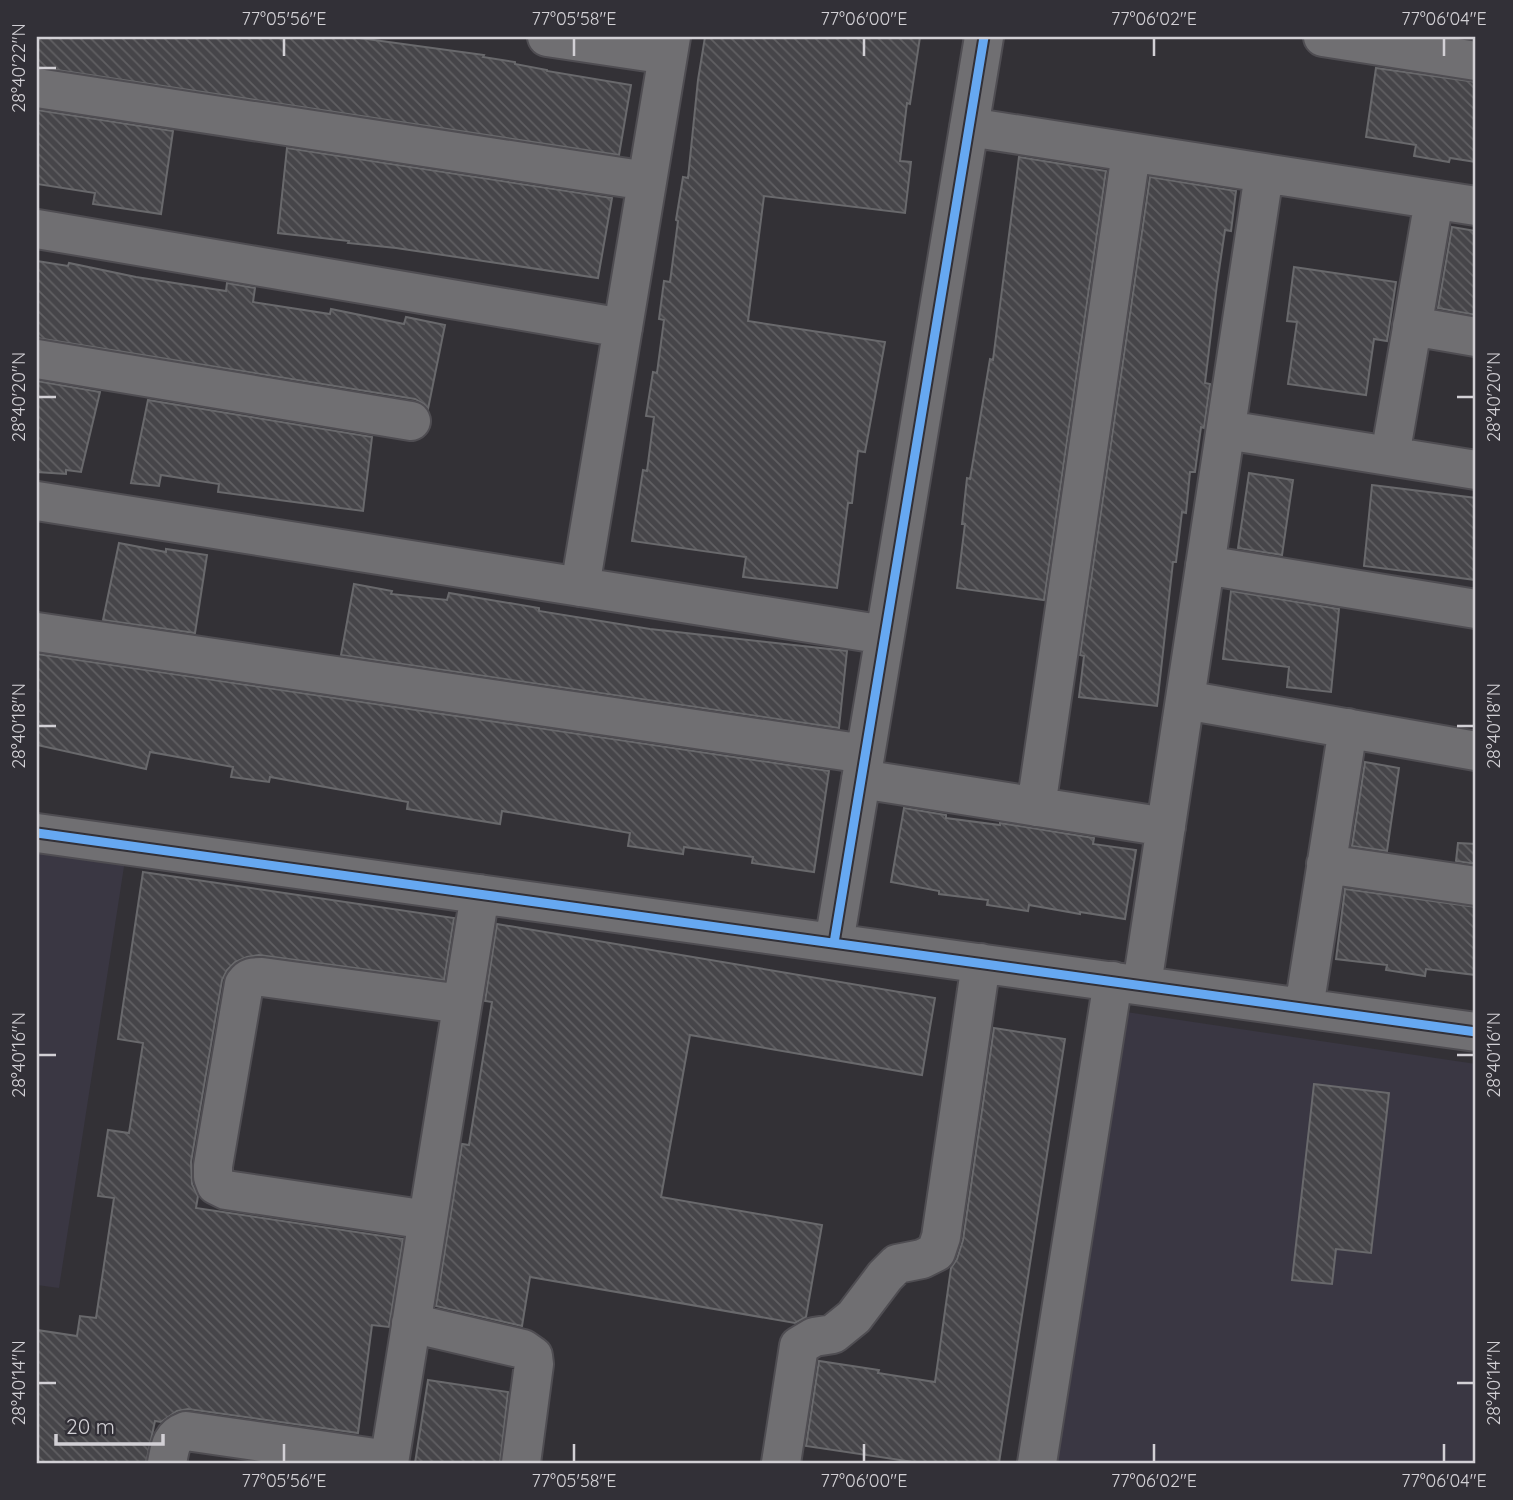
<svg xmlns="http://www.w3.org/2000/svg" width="1513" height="1500" font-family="Quicksand,sans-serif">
<defs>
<pattern id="building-back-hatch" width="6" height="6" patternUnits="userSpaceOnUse" patternTransform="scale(1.75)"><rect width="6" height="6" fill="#464549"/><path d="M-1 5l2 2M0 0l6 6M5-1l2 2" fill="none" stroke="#605f62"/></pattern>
</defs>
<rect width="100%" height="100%" fill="#333136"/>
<path fill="#3a3743" d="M 37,852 L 125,860 L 59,1288 L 37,1285 Z
M 1106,1009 L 1476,1064 L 1476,1463 L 1035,1463 Z"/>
<path fill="url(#building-back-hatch)" stroke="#69696c" stroke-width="2" d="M 37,37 L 352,37 L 484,55 L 483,57 L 515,62 L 515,64 L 547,70 L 547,71 L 631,85 L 619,155 L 37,67 Z
M 705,37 L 920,37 L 910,104 L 907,103 L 900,161 L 911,162 L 905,213 L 764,196 L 748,321 L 885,342 L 865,452 L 858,451 L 852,503 L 848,503 L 837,588 L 743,577 L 746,557 L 632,541 L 643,470 L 647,471 L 654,417 L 646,416 L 653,372 L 657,373 L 664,320 L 659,319 L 664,281 L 670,282 L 678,221 L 676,220 L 683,177 L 688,178 L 698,80 Z
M 1376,68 L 1476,82 L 1476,162 L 1450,158 L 1449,162 L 1414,156 L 1416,145 L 1366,137 Z
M 37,110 L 173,131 L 161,214 L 93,204 L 95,193 L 37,184 Z
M 287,148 L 612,198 L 598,278 L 396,248 L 348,243 L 349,241 L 278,233 Z
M 1019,157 L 1106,171 L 1044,600 L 957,588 L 965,524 L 962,524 L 967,478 L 970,479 L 990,359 L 993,360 Z
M 1150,177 L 1236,191 L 1231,231 L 1225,230 L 1217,284 L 1205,383 L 1210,384 L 1204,428 L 1201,427 L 1195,472 L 1190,472 L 1186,513 L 1182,512 L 1176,562 L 1173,562 L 1157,706 L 1079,697 L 1084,656 L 1080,655 Z
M 1452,227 L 1476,231 L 1476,315 L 1438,308 Z
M 37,261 L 68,266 L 69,263 L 136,277 L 226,291 L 227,283 L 255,288 L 253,302 L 330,314 L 331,309 L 404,324 L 406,317 L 445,325 L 428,409 L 424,404 L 415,399 L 37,338 Z
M 1294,267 L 1396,282 L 1387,341 L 1374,339 L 1366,395 L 1288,384 L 1297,322 L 1287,321 Z
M 37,381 L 100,392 L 81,472 L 66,470 L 66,474 L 37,472 Z
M 148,400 L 372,437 L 363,511 L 218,492 L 219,484 L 161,475 L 159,486 L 131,483 Z
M 1249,473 L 1293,480 L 1282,555 L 1238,548 Z
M 1372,485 L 1476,498 L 1476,580 L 1364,566 Z
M 119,543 L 166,552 L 166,549 L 207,555 L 195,633 L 103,620 Z
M 354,584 L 392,591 L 391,594 L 447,600 L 449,593 L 539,608 L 539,611 L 650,629 L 847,651 L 839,728 L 341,655 Z
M 1231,591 L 1339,609 L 1331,692 L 1287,687 L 1289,667 L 1223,659 Z
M 37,654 L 829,771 L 814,872 L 752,863 L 753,857 L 684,847 L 683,854 L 628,846 L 630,833 L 502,811 L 500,824 L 407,809 L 408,802 L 270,777 L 269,782 L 231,777 L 233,767 L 150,752 L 146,769 L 37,745 Z
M 1365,762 L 1399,768 L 1387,851 L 1352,846 Z
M 904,808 L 946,815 L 946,818 L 1000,825 L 1000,823 L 1094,838 L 1093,844 L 1136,850 L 1125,919 L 1080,912 L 1080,914 L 1029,905 L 1028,911 L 987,905 L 988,900 L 939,894 L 939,891 L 891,882 Z
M 1458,843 L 1476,844 L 1476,864 L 1456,861 Z
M 143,872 L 454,918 L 444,980 L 259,955 L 247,957 L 235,962 L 227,970 L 222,980 L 191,1162 L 192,1184 L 198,1196 L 196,1208 L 403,1239 L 389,1327 L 372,1325 L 358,1433 L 188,1409 L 177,1411 L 161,1422 L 155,1421 L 146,1463 L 37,1463 L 37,1330 L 77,1336 L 80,1316 L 96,1318 L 114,1198 L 98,1196 L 108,1130 L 129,1133 L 143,1043 L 118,1039 Z
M 1345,889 L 1476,907 L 1476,975 L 1426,969 L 1425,976 L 1386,970 L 1387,965 L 1336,959 Z
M 497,924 L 935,998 L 922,1075 L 690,1035 L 661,1197 L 822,1225 L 806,1317 L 795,1323 L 530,1277 L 522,1326 L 436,1306 L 462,1144 L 469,1145 L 492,1002 L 485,1001 Z
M 994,1028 L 1065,1039 L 999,1463 L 920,1463 L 806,1446 L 819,1361 L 879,1370 L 878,1373 L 935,1382 L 951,1268 L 957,1259 L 963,1240 Z
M 1314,1084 L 1389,1093 L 1371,1253 L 1336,1249 L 1332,1284 L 1292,1280 Z
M 428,1380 L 508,1392 L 500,1463 L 415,1463 Z"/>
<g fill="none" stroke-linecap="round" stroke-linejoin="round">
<defs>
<path id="minor" d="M 547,37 L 668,55
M 1323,37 L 1476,61
M 37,88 L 647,181
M 969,127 L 1476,206
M 37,229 L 623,328
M 1412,326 L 1476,337
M 37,359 L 411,421
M 1226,430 L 1476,470
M 1390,456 L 1434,200
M 37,501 L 885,635
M 1205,565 L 1476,609
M 580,587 L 671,37
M 37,632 L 865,754
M 1185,700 L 1476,751
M 861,779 L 1166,827
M 1036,807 L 1131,153
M 37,833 L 1476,1032
M 1326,864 L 1476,886
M 834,943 L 984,37
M 1142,985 L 1264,174
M 1304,1008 L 1348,728
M 428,1220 L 226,1190 L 216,1185 L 213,1177 L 213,1166 L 244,984 C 249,977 253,977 262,977 L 462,1004
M 411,1323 L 523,1349 L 533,1356 L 534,1364 L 521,1463
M 167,1463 C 170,1448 170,1437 186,1431 L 389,1460
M 389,1463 L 480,894
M 781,1463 L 799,1346 L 814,1337 L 833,1334 L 854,1317 L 885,1276 L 897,1264 L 922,1259 L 936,1252 L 941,1237 L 981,963
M 1037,1463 L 1113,981"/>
</defs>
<use href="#minor" stroke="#4f4d52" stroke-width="42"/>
<use href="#minor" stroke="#706f72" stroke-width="38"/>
<defs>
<path id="cycleway" d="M 37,833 L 1476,1032
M 834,943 L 984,37"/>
</defs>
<use href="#cycleway" stroke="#323037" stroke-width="13"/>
<use href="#cycleway" stroke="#66a8f1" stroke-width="9"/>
</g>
<path fill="none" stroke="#d2d0d5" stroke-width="2.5" d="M 284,38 L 284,56M 574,38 L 574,56M 864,38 L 864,56M 1154,38 L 1154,56M 1444,38 L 1444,56M 38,68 L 56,68M 38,397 L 56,397M 1457,397 L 1474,397M 38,726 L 56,726M 1457,726 L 1474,726M 38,1055 L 56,1055M 1457,1055 L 1474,1055M 38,1383 L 56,1383M 1457,1383 L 1474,1383M 284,1444 L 284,1462M 574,1444 L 574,1462M 864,1444 L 864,1462M 1154,1444 L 1154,1462M 1444,1444 L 1444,1462"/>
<rect width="1513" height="1500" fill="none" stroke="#323037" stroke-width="77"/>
<path d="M56 1434v10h107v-10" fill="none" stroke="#d2d0d5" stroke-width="3.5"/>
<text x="66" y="1434" font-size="21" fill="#d2d0d5" stroke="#323037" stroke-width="5" paint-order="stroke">20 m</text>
<rect x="38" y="38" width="1436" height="1424" fill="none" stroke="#d2d0d5" stroke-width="2.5"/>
<g font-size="18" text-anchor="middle" fill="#d2d0d5">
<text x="284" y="25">77°05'56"E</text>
<text x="574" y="25">77°05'58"E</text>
<text x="864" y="25">77°06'00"E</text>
<text x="1154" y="25">77°06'02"E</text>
<text x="1444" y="25">77°06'04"E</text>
<text transform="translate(19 68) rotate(-90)" y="6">28°40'22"N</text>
<text transform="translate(19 397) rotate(-90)" y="6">28°40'20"N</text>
<text transform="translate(1494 397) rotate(-90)" y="6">28°40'20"N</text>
<text transform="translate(19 726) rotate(-90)" y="6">28°40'18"N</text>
<text transform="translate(1494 726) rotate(-90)" y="6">28°40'18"N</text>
<text transform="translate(19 1055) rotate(-90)" y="6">28°40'16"N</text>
<text transform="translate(1494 1055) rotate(-90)" y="6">28°40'16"N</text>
<text transform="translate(19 1383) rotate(-90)" y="6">28°40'14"N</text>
<text transform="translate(1494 1383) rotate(-90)" y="6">28°40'14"N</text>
<text x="284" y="1487">77°05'56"E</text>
<text x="574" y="1487">77°05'58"E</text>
<text x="864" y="1487">77°06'00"E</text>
<text x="1154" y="1487">77°06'02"E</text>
<text x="1444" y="1487">77°06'04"E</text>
</g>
</svg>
